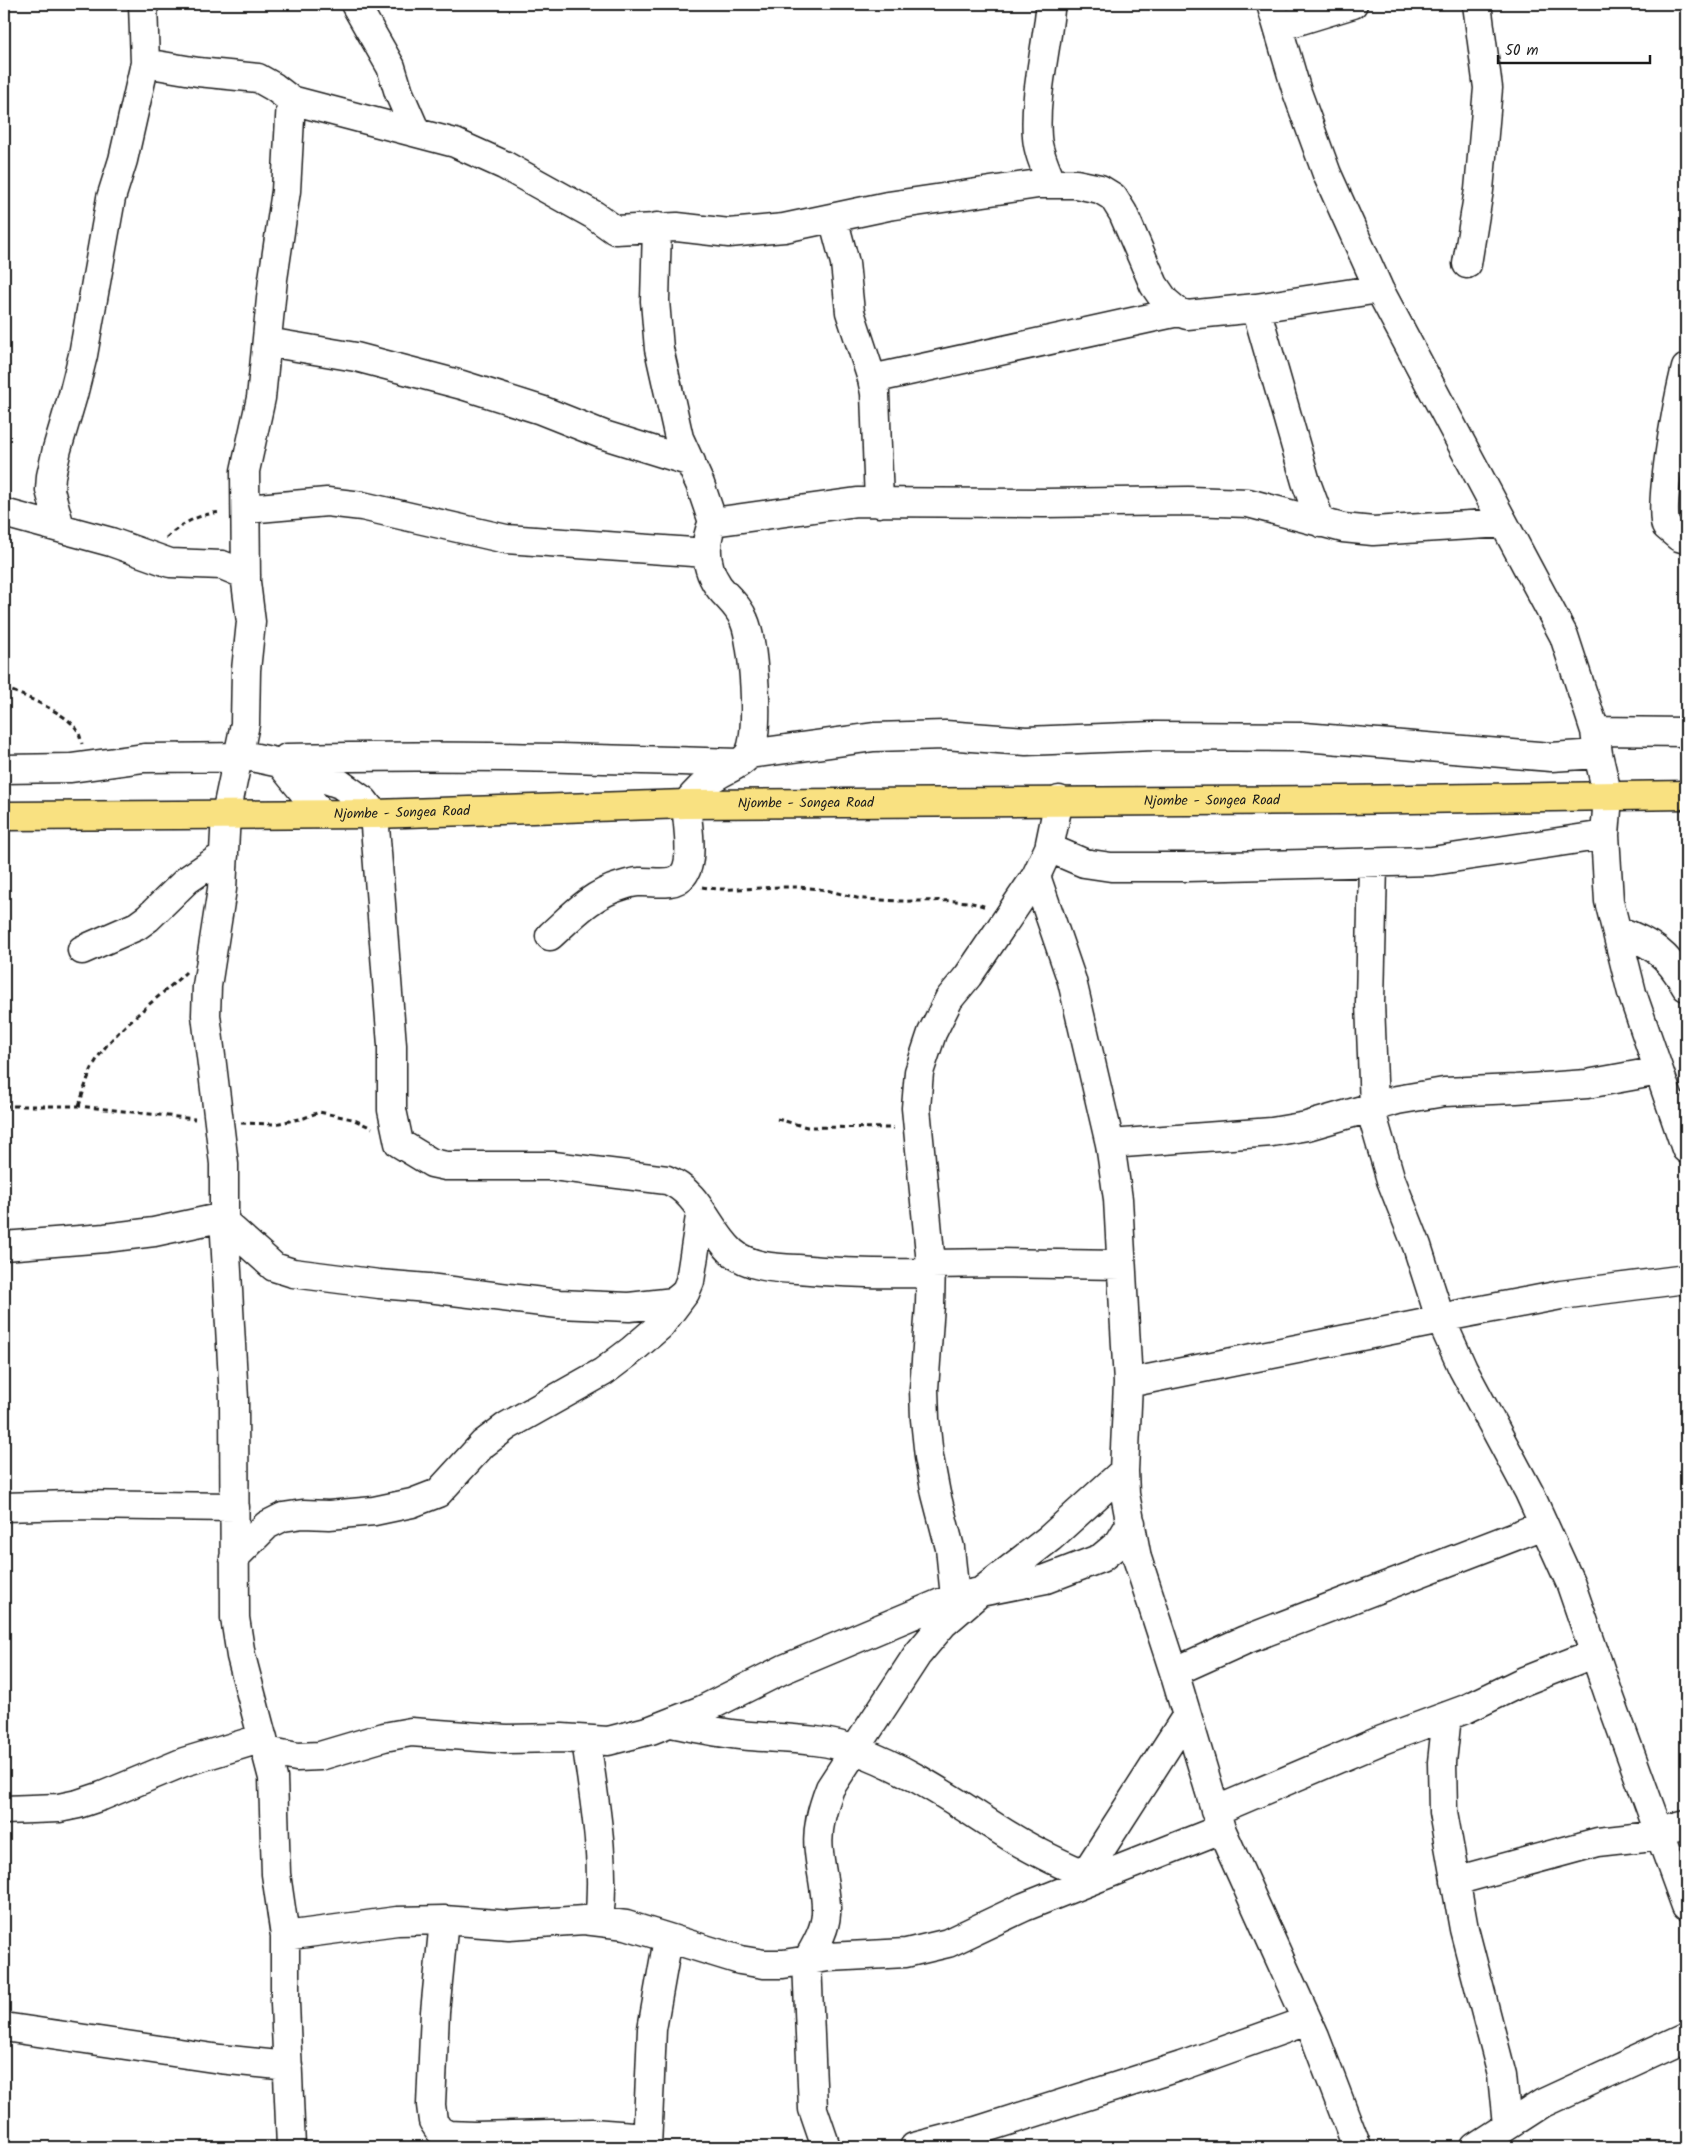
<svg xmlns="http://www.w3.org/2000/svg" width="1690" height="2151" font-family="Kalam,sans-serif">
<rect width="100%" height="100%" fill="#fff"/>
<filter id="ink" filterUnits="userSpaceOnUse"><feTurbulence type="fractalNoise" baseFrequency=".02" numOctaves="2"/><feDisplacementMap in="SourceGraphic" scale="10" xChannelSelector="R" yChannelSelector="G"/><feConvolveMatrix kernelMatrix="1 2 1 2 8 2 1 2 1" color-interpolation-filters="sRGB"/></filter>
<g filter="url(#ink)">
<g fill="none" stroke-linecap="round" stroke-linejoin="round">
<defs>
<path id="minor" d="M 355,4 L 391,67 L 399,93 L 416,132
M 1271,4 L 1297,92 L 1327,174 L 1379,289 L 1564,636 L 1595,731 L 1598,754 L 1608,797 L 1605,835 L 1609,901 L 1632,993 L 1686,1149
M 1050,10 C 1046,52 1034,95 1037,137 C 1038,153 1046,169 1052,184
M 1278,27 L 1353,4
M 145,63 L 198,72 L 258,78 L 274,87 L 291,100 L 455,143 L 504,165 L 594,215 L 615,230 L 677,227 L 729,233 L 784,228 L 888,206 L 1038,184 L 1076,184 L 1100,189 L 1113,197 L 1123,213 L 1154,285 L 1165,301 L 1178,312 L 1187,315 L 1256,308 L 1379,289
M 291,100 L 286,191 L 273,279 L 261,398 L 245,471 L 246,582 L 251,622 L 246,670 L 245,724 L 226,814 L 222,889 L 207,986 L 206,1015 L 224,1164 L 224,1217 L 234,1399 L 235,1618 L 241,1656 L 273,1778 L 276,1874 L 285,1936 L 285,2003 L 291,2147
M 833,218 L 845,263 L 850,312 L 872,379 L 875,393 L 879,503
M 1467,264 L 1479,190 L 1488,88 L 1477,4
M 1256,308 L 1306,482 L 1321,523
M 267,342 L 356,357 L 462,385 L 541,410 L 604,435 L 691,462
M 1686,368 C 1679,395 1658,504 1666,526 L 1679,537 L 1686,539
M 872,379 L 1178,312
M 246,509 L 327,502 L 362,506 L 506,539 L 707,553
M 4,513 L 111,542 L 170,563 L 222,565 L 246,575
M 713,522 L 857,502 L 1044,503 L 1188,501 L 1248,503 L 1343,528 L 1373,531 L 1503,523
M 60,527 L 50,490 L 51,476 L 57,449 L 73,395 L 83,355 L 111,198 L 123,160 L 145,63 L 143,4
M 1595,731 L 1686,732
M 749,754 L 874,737 L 945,735 L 1026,741 L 1154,736 L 1304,737 L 1551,757 L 1598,754
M 287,758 C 438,754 588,758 738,763
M 280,763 L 321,813
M 4,769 L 71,768 L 144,758 L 252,757 L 280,763 L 340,784 L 364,801 L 374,814 L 392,1045 L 392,1110 L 399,1143 L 432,1163 L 446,1166 L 553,1166 L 667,1180 C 699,1192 708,1230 732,1252 C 749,1267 776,1268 798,1269 C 842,1273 886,1274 931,1273
M 1049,848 L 1084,863 L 1111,867 L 1187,867 L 1432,861 L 1605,835
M 1373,864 L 1370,1003 L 1374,1107
M 1036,876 L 1072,981 L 1110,1144 L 1118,1199 L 1128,1383 L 1124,1471 L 1125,1494 L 1137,1558 L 1174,1672 L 1221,1829 L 1315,2037 L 1357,2147
M 1616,930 C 1651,942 1669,955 1686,987
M 550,936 C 572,916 592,894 621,886 C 627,884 633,882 639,882 C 652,881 674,887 683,875 C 695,861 687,821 686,804 C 694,794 702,785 713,778 C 724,770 744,764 750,752 C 760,730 754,642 744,620 C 740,609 732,602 724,593 C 706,574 702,546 713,522 L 700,484 L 679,438 L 659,349 L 655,301 L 657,227
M 82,950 L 137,926 L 148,918 L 187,880 L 224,855
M 1370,1108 L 1391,1180 L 1417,1246 L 1440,1318 L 1463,1369 L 1529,1492 L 1570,1582 L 1610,1698 L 1686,1906
M 1110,1144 L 1272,1132 L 1307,1126 L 1397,1100 L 1444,1092 L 1516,1089 L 1587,1084 L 1659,1071
M 224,1222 L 274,1267 L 293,1273 L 379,1284 L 428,1288 L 559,1304 L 629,1307 L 674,1302 L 685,1293 L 690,1281 L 701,1210
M 4,1246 L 105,1238 L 154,1232 L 224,1217
M 931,1264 L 998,1263 L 1121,1265
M 1440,1318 L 1561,1295 L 1686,1279
M 1128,1383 L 1441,1320
M 4,1507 L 71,1505 L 235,1507
M 234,1558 L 267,1525 L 283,1517 L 303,1514 L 329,1515 L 374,1511 L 412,1503 L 438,1493 L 483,1444 L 507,1426 L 603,1372 L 632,1350 L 660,1326 L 684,1294
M 955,1597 L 950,1548 L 936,1494 L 929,1457 L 925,1419 L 924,1389 L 930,1305 L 931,1264 L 916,1108 L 919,1072 L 932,1033 L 949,999 L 968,976 L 1036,876 L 1049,848 L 1059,800
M 1174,1672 L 1245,1640 L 1544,1525
M 1447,1716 L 1442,1762 L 1443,1812 L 1464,1929 L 1502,2075 L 1507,2126
M 671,1723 C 697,1728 723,1734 750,1736 C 785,1739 822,1738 855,1750 C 912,1770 961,1806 1011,1837 C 1037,1853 1065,1866 1093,1878
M 586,1740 C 594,1799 606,1861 599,1921
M 266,1751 L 297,1757 L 320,1756 L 384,1737 L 411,1732 L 506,1739 L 562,1738 L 608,1741 L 651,1730 L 702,1710 L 784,1669 L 955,1597 L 1046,1579 L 1101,1558 L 1119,1543 L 1131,1523
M 4,1810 L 59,1808 L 78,1804 L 102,1796 L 184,1762 L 263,1738
M 1215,1811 L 1382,1740 L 1466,1709 L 1524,1681 L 1595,1653
M 1659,1831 L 1686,1824
M 1085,1874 L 1186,1717
M 1455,1881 L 1598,1842 L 1661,1835
M 444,1920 L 435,2012 L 431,2105 L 433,2121 L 439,2130 L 448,2135 L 474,2136 L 592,2133 L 647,2137
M 285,1936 L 397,1921 L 444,1920 L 509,1925 L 584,1920 L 626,1925 L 740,1960 L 764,1964 L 783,1964 L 829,1957 L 906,1953 L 948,1943 L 1024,1907 L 1221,1829
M 4,2027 L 220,2059 L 288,2066
M 647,2147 L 652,2029 L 668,1939
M 826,2147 L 813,2109 L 807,1961 C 815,1946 825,1931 826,1914 C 827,1893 821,1873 819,1852 C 816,1830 822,1809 830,1788 L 917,1655 L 943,1624 L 979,1593 L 1050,1538 L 1124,1471
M 914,2147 L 976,2131 L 1181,2066 L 1307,2021
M 1475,2147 L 1543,2103 L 1686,2037"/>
<g id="highway">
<path id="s1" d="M 4,816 L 374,814 L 686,804 L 1343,800 L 1686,795"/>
</g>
</defs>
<use href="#minor" stroke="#1c1c1c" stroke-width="31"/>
<use href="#highway" stroke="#1c1c1c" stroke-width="31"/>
<path stroke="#1c1c1c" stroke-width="3" stroke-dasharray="5 4" stroke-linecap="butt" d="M 166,538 C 183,522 200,514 222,512
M 4,688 C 21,694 63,712 74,726 C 79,731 80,736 82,744
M 702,887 C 738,893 773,884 809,888 C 826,889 841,894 857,898 C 870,900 886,900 899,901 C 926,902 961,897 986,907
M 4,1106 L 79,1106 L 195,1119
M 79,1106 C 84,1090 88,1074 97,1059 C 115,1029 159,998 186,972
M 777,1119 L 807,1127 L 894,1128
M 241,1123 L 275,1124 L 304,1118 L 319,1112 L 352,1119 L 372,1128"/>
<use href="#minor" stroke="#fff" stroke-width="28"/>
<use href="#highway" stroke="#f9e181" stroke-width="28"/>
</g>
</g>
<g text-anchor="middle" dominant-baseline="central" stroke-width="4" stroke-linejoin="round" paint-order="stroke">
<g font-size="14" fill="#1c1c1c" stroke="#fff">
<text stroke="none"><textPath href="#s1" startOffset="1208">Njombe - Songea Road</textPath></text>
<text stroke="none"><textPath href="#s1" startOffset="802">Njombe - Songea Road</textPath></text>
<text stroke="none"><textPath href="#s1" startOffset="398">Njombe - Songea Road</textPath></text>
</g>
</g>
<rect width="1690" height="2151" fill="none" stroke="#fff" stroke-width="20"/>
<rect x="10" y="10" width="1670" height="2131" fill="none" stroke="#1c1c1c" stroke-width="2" filter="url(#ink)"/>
<path d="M1498 55v8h152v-8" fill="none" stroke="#1c1c1c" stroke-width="2.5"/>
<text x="1505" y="55" font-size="15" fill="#1c1c1c" stroke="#ffffff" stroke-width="4" paint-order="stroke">50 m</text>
</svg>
